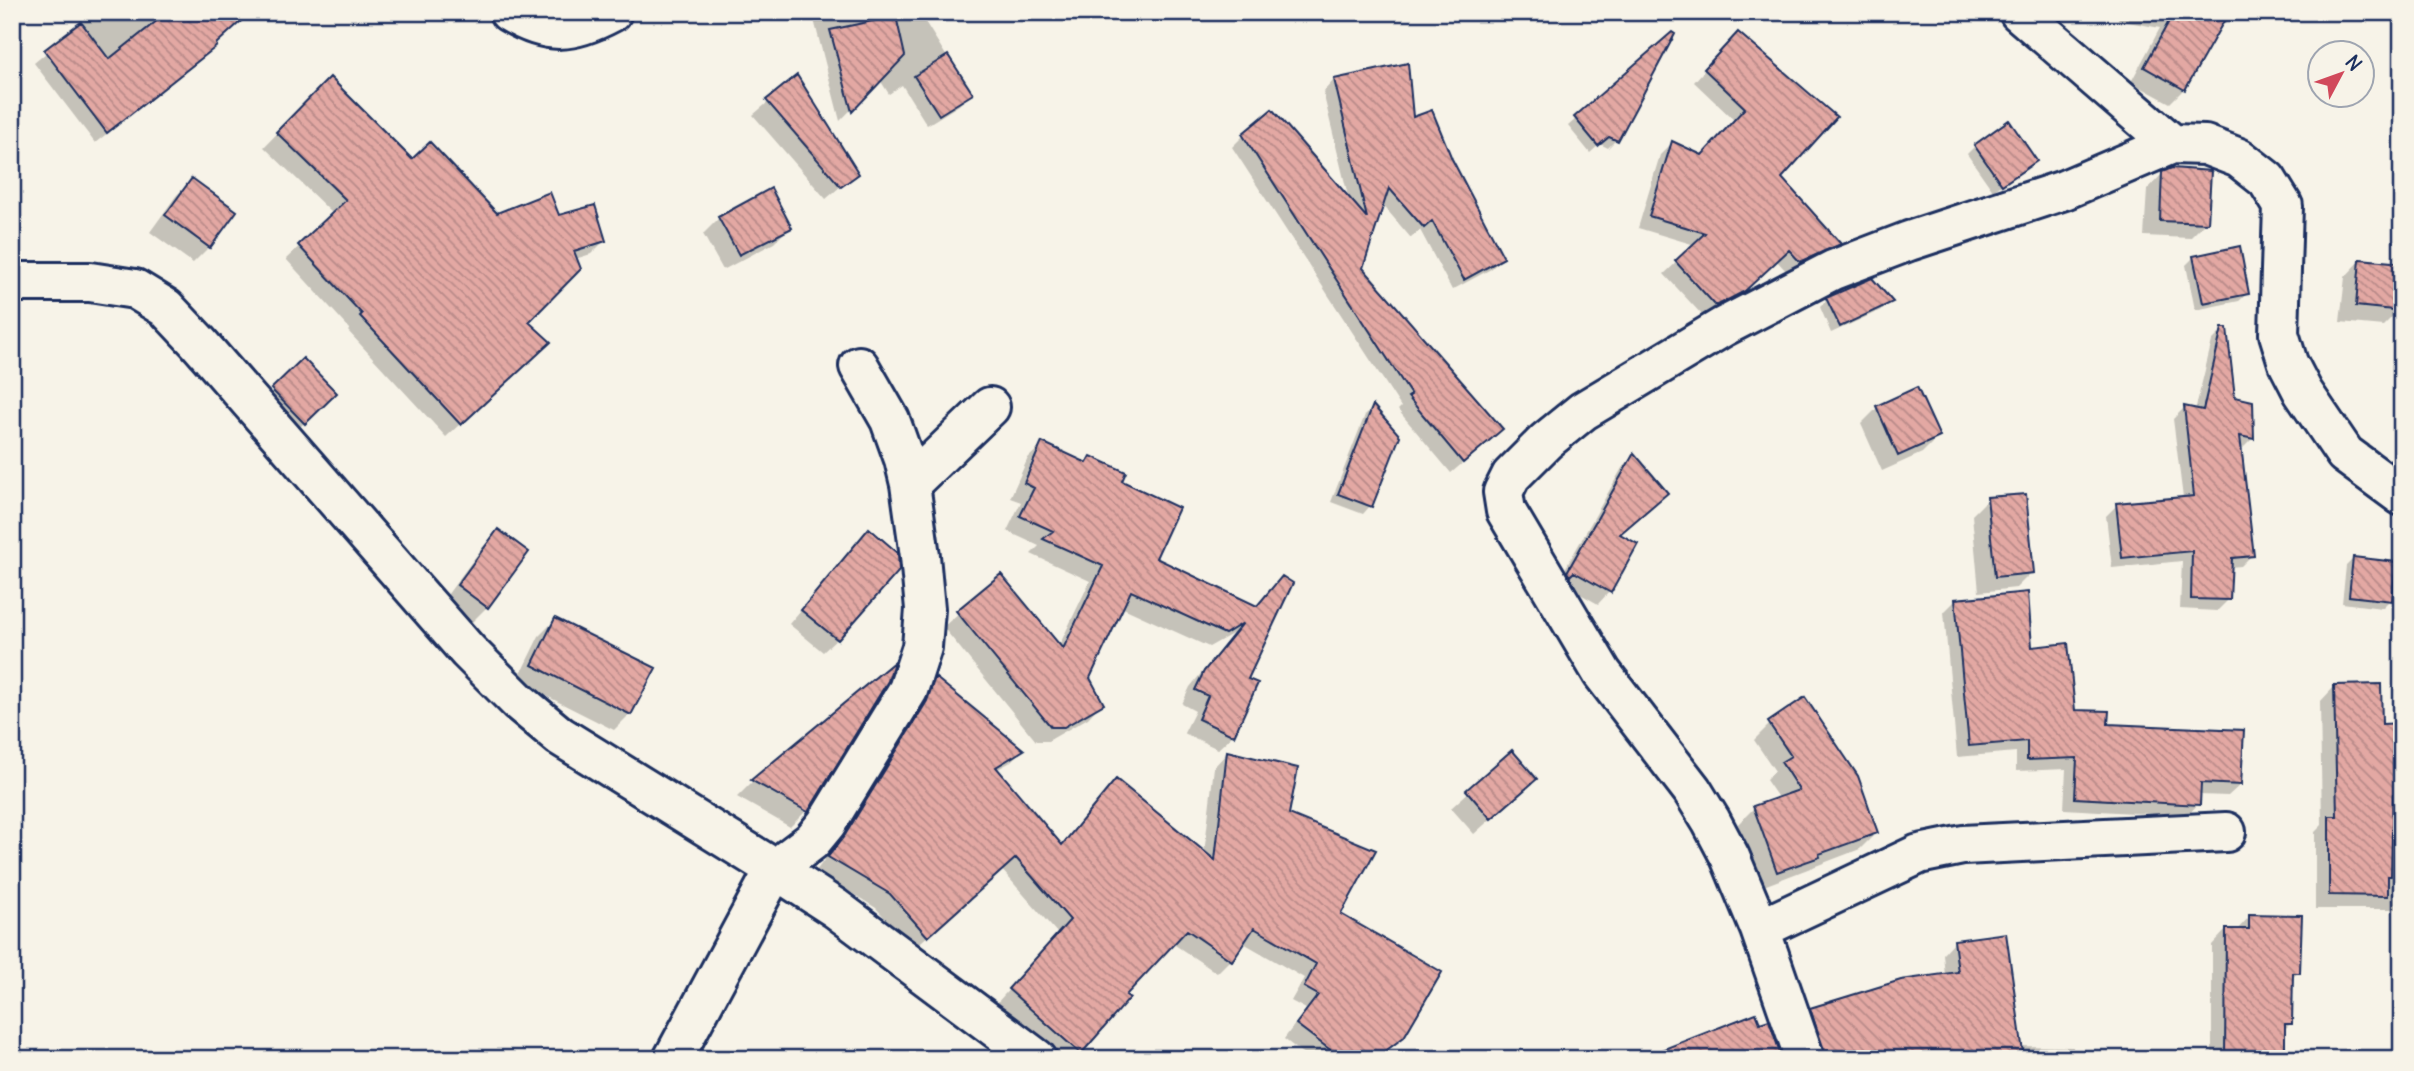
<svg xmlns="http://www.w3.org/2000/svg" width="2414" height="1071" font-family="Delius,sans-serif">
<defs>
<pattern id="building-back-hatch" width="6" height="6" patternUnits="userSpaceOnUse" patternTransform="scale(1.75)"><rect width="6" height="6" fill="#e3a8a3"/><path d="M-1 5l2 2M0 0l6 6M5-1l2 2" fill="none" stroke="#b78988"/></pattern>
</defs>
<rect width="100%" height="100%" fill="#f7f3e8"/>
<filter id="ink" filterUnits="userSpaceOnUse"><feTurbulence type="fractalNoise" baseFrequency=".0143" numOctaves="2"/><feDisplacementMap in="SourceGraphic" scale="14" xChannelSelector="R" yChannelSelector="G"/><feConvolveMatrix kernelMatrix="1 2 1 2 8 2 1 2 1" color-interpolation-filters="sRGB"/></filter>
<g filter="url(#ink)">
<path fill="#0003" d="M 96,12 L 249,12 L 204,57 L 95,143 L 34,63 Z
M 812,12 L 919,12 L 970,94 L 959,105 L 927,125 L 902,85 L 889,94 L 880,80 L 840,121 Z
M 2120,12 L 2234,12 L 2217,33 L 2184,89 L 2170,103 L 2131,82 L 2160,28 L 2118,20 Z
M 1672,35 L 1616,140 L 1608,148 L 1600,144 L 1590,153 L 1568,126 Z
M 1726,46 L 1779,178 L 1838,244 L 1827,255 L 1788,273 L 1776,260 L 1731,302 L 1704,317 L 1664,274 L 1695,245 L 1638,228 L 1660,155 L 1672,143 L 1702,157 L 1735,121 L 1694,82 Z
M 796,78 L 856,173 L 826,199 L 753,115 Z
M 330,79 L 412,162 L 497,215 L 558,217 L 604,241 L 591,254 L 575,259 L 526,322 L 535,355 L 446,437 L 348,331 L 350,329 L 286,259 L 333,214 L 264,147 Z
M 1334,80 L 1412,120 L 1502,258 L 1491,269 L 1452,290 L 1420,230 L 1411,238 L 1382,204 L 1361,269 L 1490,440 L 1451,473 L 1398,410 L 1401,407 L 1232,147 L 1244,135 L 1349,200 L 1323,92 Z
M 1975,146 L 2035,161 L 1993,191 L 1967,154 Z
M 2163,173 L 2206,222 L 2190,238 L 2144,236 L 2147,190 Z
M 192,180 L 209,247 L 193,263 L 150,232 L 176,196 Z
M 719,218 L 790,227 L 774,243 L 723,270 L 703,234 Z
M 2194,257 L 2247,294 L 2239,301 L 2195,310 L 2186,265 Z
M 2361,260 L 2399,310 L 2383,326 L 2340,322 L 2345,277 Z
M 1827,300 L 1891,302 L 1883,309 L 1831,333 L 1820,307 Z
M 2223,330 L 2233,398 L 2253,438 L 2242,449 L 2239,449 L 2252,555 L 2241,566 L 2230,567 L 2228,600 L 2217,611 L 2180,609 L 2182,561 L 2112,568 L 2106,516 L 2117,505 L 2183,498 L 2173,419 L 2184,408 L 2195,411 L 2212,341 Z
M 303,361 L 334,393 L 296,431 L 265,398 Z
M 1373,407 L 1370,506 L 1363,514 L 1331,502 L 1365,415 Z
M 1877,408 L 1938,437 L 1922,453 L 1882,471 L 1861,424 Z
M 1043,444 L 1085,464 L 1091,458 L 1119,482 L 1153,559 L 1255,607 L 1282,578 L 1246,679 L 1233,735 L 1218,749 L 1184,733 L 1195,711 L 1182,704 L 1190,687 L 1234,633 L 1209,647 L 1121,607 L 1088,678 L 1102,703 L 1088,718 L 1048,741 L 1036,741 L 943,627 L 1001,576 L 1059,646 L 1090,581 L 1031,554 L 1039,546 L 1007,531 L 1021,502 L 1010,498 L 1028,458 Z
M 1633,456 L 1610,591 L 1598,604 L 1561,583 L 1556,585 L 1622,468 Z
M 1988,499 L 2032,572 L 2016,588 L 1979,592 L 1972,515 Z
M 869,530 L 837,639 L 823,652 L 789,624 Z
M 498,531 L 487,607 L 471,623 L 442,602 L 482,548 Z
M 2353,559 L 2390,600 L 2382,608 L 2342,603 L 2346,566 Z
M 1955,601 L 2031,649 L 2074,711 L 2240,785 L 2228,796 L 2199,795 L 2198,804 L 2187,816 L 2064,809 L 2066,769 L 2016,771 L 2016,752 L 1957,757 L 1944,612 Z
M 555,620 L 630,714 L 614,730 L 517,681 L 539,636 Z
M 890,668 L 806,811 L 790,827 L 737,797 L 752,782 Z
M 935,680 L 1022,750 L 1009,763 L 996,770 L 1060,846 L 1116,781 L 1204,854 L 1214,767 L 1227,753 L 1287,816 L 1403,1036 L 1377,1059 L 1310,1059 L 1284,1039 L 1306,1009 L 1291,1001 L 1304,978 L 1242,942 L 1230,960 L 1217,973 L 1172,943 L 1124,995 L 1079,1053 L 1073,1059 L 1058,1059 L 996,1004 L 1058,934 L 1002,870 L 913,949 L 876,908 L 816,871 L 831,851 L 913,717 L 922,693 Z
M 2334,687 L 2380,726 L 2402,725 L 2402,909 L 2315,909 L 2315,832 L 2322,825 L 2320,702 Z
M 1770,724 L 1876,833 L 1860,849 L 1761,887 L 1738,824 L 1754,808 L 1779,799 L 1766,780 L 1775,771 L 1754,740 Z
M 1512,753 L 1535,779 L 1474,834 L 1451,808 Z
M 2250,916 L 2299,972 L 2291,979 L 2291,1023 L 2283,1031 L 2283,1059 L 2148,1059 L 2151,1056 L 2212,1058 L 2212,945 L 2226,930 L 2236,931 Z
M 1955,941 L 2021,1046 L 2073,1047 L 2073,1058 L 2091,1059 L 1812,1059 L 1799,1022 L 1811,1009 L 1945,976 L 1943,954 Z
M 2402,1052 L 2402,1059 L 2374,1059 L 2380,1053 Z"/>
<path fill="url(#building-back-hatch)" stroke="#1b2f5e" stroke-width="2" d="M 168,12 L 251,12 L 216,44 L 217,46 L 107,133 L 44,50 L 81,22 L 109,59 Z
M 2174,12 L 2229,12 L 2185,90 L 2144,67 Z
M 896,16 L 905,56 L 852,112 L 830,30 Z
M 1672,32 L 1675,34 L 1618,141 L 1609,137 L 1598,146 L 1574,117 Z
M 1738,32 L 1837,117 L 1782,178 L 1841,244 L 1800,262 L 1789,250 L 1745,291 L 1716,306 L 1675,261 L 1705,233 L 1649,216 L 1672,141 L 1702,155 L 1745,108 L 1704,69 Z
M 948,55 L 973,94 L 939,115 L 914,76 Z
M 1408,63 L 1413,117 L 1432,110 L 1452,159 L 1504,258 L 1464,280 L 1432,221 L 1424,228 L 1389,188 L 1363,268 L 1503,429 L 1463,463 L 1408,397 L 1411,395 L 1242,134 L 1272,109 L 1367,218 L 1334,79 Z
M 797,75 L 859,174 L 841,187 L 766,100 Z
M 330,77 L 412,159 L 430,142 L 497,213 L 550,192 L 559,215 L 595,205 L 606,241 L 574,251 L 581,269 L 529,322 L 551,342 L 461,425 L 360,316 L 362,314 L 298,245 L 346,200 L 276,132 Z
M 2009,120 L 2037,161 L 2002,185 L 1974,145 Z
M 2172,168 L 2211,171 L 2208,223 L 2160,221 L 2162,172 Z
M 192,178 L 237,211 L 210,248 L 165,215 Z
M 771,188 L 792,228 L 739,255 L 718,217 Z
M 2240,246 L 2249,294 L 2203,303 L 2193,256 Z
M 2360,259 L 2402,263 L 2402,311 L 2356,306 Z
M 1872,278 L 1893,302 L 1840,327 L 1826,298 Z
M 2222,328 L 2227,328 L 2235,397 L 2253,401 L 2254,439 L 2240,436 L 2254,556 L 2232,558 L 2230,600 L 2191,599 L 2192,551 L 2122,558 L 2116,503 L 2194,496 L 2184,406 L 2203,410 Z
M 303,358 L 337,393 L 305,424 L 271,389 Z
M 1917,387 L 1940,437 L 1898,456 L 1876,406 Z
M 1373,405 L 1400,436 L 1372,507 L 1338,494 Z
M 1042,442 L 1087,463 L 1091,456 L 1126,472 L 1122,481 L 1179,508 L 1156,558 L 1257,606 L 1282,576 L 1293,583 L 1248,679 L 1258,683 L 1234,736 L 1198,719 L 1208,696 L 1195,690 L 1204,671 L 1243,623 L 1225,634 L 1131,591 L 1090,678 L 1104,704 L 1064,727 L 1051,727 L 956,611 L 1001,574 L 1063,649 L 1103,566 L 1043,539 L 1053,531 L 1020,516 L 1034,488 L 1024,483 Z
M 1634,453 L 1668,493 L 1620,534 L 1638,544 L 1611,593 L 1574,572 L 1570,576 L 1567,572 Z
M 2026,494 L 2034,573 L 1995,577 L 1987,497 Z
M 869,528 L 898,553 L 899,571 L 838,640 L 801,610 Z
M 498,529 L 529,552 L 488,608 L 457,585 Z
M 2353,557 L 2396,562 L 2392,601 L 2349,596 Z
M 2028,592 L 2032,647 L 2068,643 L 2075,710 L 2109,711 L 2108,724 L 2244,730 L 2241,785 L 2201,783 L 2200,805 L 2075,798 L 2077,758 L 2027,760 L 2027,741 L 1969,746 L 1955,599 Z
M 555,618 L 656,668 L 631,715 L 532,665 Z
M 894,662 L 888,681 L 808,812 L 751,780 Z
M 935,677 L 1024,750 L 996,767 L 1062,845 L 1116,779 L 1215,860 L 1227,751 L 1298,768 L 1289,814 L 1376,850 L 1341,914 L 1442,972 L 1404,1037 L 1375,1059 L 1341,1058 L 1296,1024 L 1318,995 L 1304,987 L 1316,964 L 1254,928 L 1232,961 L 1187,930 L 1126,995 L 1130,998 L 1081,1054 L 1008,989 L 1070,920 L 1016,858 L 928,937 L 890,894 L 828,857 L 845,835 L 927,701 Z
M 2381,684 L 2382,724 L 2402,723 L 2402,794 L 2393,794 L 2391,876 L 2388,876 L 2388,896 L 2329,895 L 2329,816 L 2337,816 L 2334,685 Z
M 1805,697 L 1858,776 L 1878,833 L 1819,854 L 1820,857 L 1777,872 L 1753,806 L 1799,790 L 1781,762 L 1791,756 L 1768,722 Z
M 1512,750 L 1537,779 L 1491,819 L 1466,790 Z
M 2249,914 L 2302,915 L 2300,973 L 2293,973 L 2292,1024 L 2285,1024 L 2285,1059 L 2225,1059 L 2226,929 L 2249,929 Z
M 2006,933 L 2024,1059 L 1826,1059 L 1810,1008 L 1901,980 L 1958,972 L 1954,940 Z
M 1756,1013 L 1760,1023 L 1769,1020 L 1782,1059 L 1647,1059 L 1646,1056 Z"/>
<g fill="none" stroke-linecap="round" stroke-linejoin="round">
<defs>
<path id="minor" d="M 509,12 C 548,36 573,33 612,12
M 2019,12 L 2172,144 L 2205,145 L 2239,158 L 2267,180 L 2283,206 L 2279,334 L 2288,363 L 2303,392 L 2345,454 L 2402,496
M 12,282 L 90,282 L 135,289 L 166,308 L 198,342 L 468,651 L 518,701 L 560,736 L 775,869 L 673,1059
M 859,366 L 890,420 L 904,459 L 910,484 L 920,556 L 925,609 L 922,647 L 908,690 L 826,824 L 812,841 L 775,869 L 835,908 L 1037,1059
M 910,484 L 990,407
M 1760,929 L 1919,854 L 1963,845 L 2226,832
M 1805,1059 L 1760,929 L 1730,857 L 1711,821 L 1692,790 L 1602,673 L 1506,511 L 1503,492 L 1511,476 L 1546,441 L 1583,411 L 1723,327 L 1833,270 L 1909,241 L 2064,190 L 2172,144"/>
</defs>
<use href="#minor" stroke="#1b2f5e" stroke-width="44"/>
<use href="#minor" stroke="#f7f3e8" stroke-width="38"/>
</g>
</g>
<rect width="2414" height="1071" fill="none" stroke="#f7f3e8" stroke-width="42"/>
<rect x="21" y="21" width="2372" height="1029" fill="none" stroke="#1b2f5e" stroke-width="2.5" filter="url(#ink)"/>
<g transform="translate(2341 74) rotate(49)"><circle r="33" fill="#f7f3e8" stroke="#9fa5b1" stroke-width="2"/>
<path d="M0-5L12 26L0 18L-12 26Z" fill="#d1495b"/>
<text y="-10" font-size="19" font-weight="bold" text-anchor="middle" fill="#1b2f5e">N</text>
</g>
</svg>
